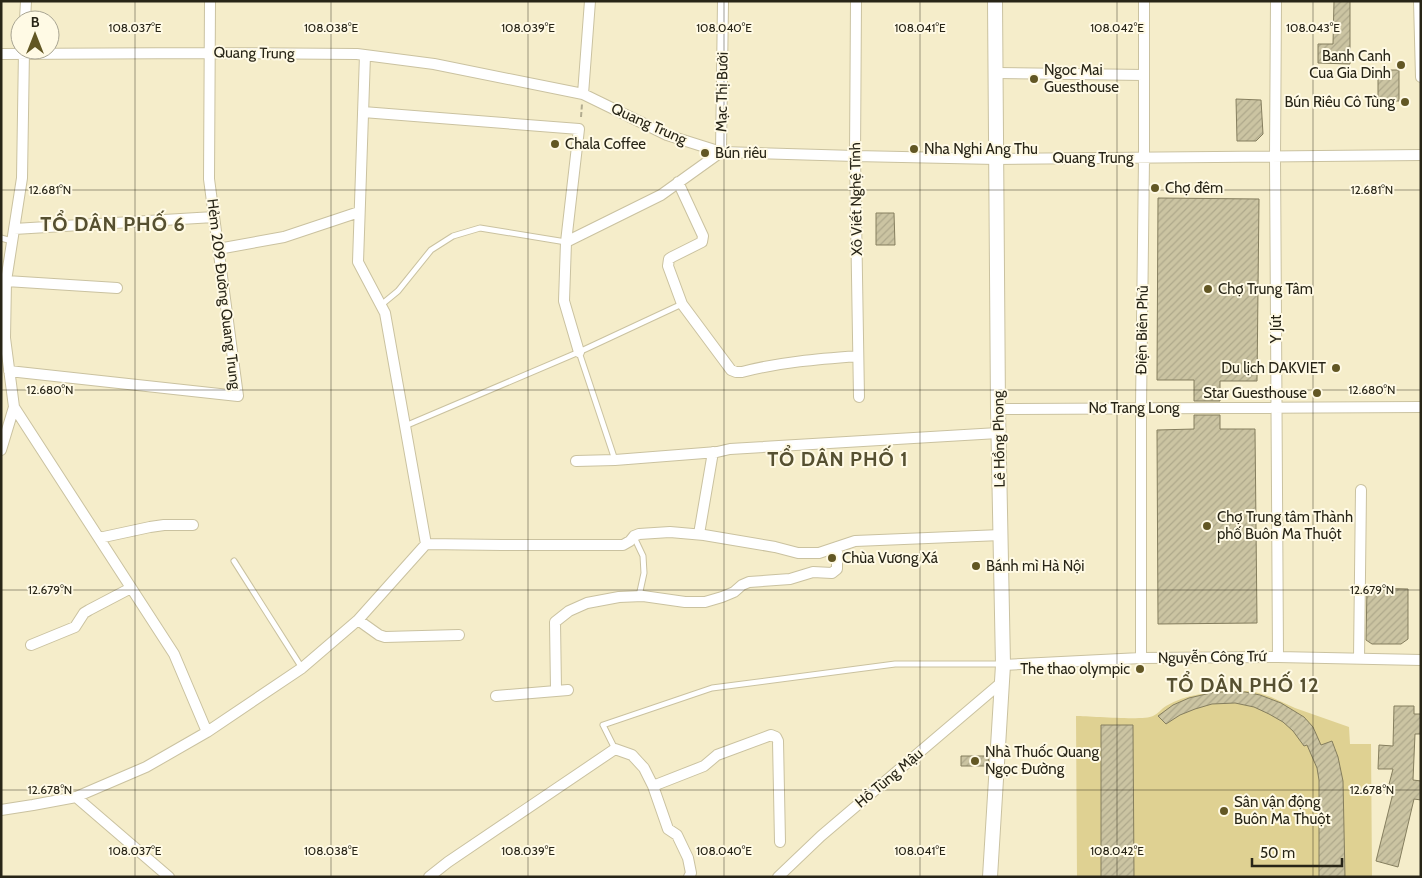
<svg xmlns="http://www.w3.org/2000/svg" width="1422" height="878" font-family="Cabin,sans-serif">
<defs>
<pattern id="building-hatch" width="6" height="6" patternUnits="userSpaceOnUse" patternTransform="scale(1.25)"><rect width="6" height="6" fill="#cbc4a2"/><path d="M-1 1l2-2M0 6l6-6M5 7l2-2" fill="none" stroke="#aea88b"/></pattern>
</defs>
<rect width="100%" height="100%" fill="#f5edca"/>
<path fill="#dfd192" d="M 1233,691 L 1252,691 L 1271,697 L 1295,708 L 1349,727 L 1350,744 L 1371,744 L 1372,877 L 1077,877 L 1076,716 C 1090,716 1144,721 1153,716 C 1158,714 1161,709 1166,706 C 1186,694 1210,692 1233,691 Z"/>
<path fill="url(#building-hatch)" stroke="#857e5e" d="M 1334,1 L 1350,1 L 1350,64 L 1318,63 L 1318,44 L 1333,44 Z
M 1378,70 L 1399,70 L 1399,101 L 1378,101 Z
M 1236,99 L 1261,100 L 1263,134 L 1256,141 L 1237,141 Z
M 1158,198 L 1259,199 L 1257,381 L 1220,381 L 1220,401 L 1194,401 L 1194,380 L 1157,380 Z
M 876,213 L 894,213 L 895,245 L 876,245 Z
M 1194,415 L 1220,415 L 1220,429 L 1255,429 L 1257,623 L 1158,624 L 1157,430 L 1194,429 Z
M 1367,588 L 1408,589 L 1408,639 L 1401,644 L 1372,644 L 1366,640 Z
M 1215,692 L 1245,692 L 1260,695 L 1281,703 L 1304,717 L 1313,727 L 1321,745 L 1332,741 L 1338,757 L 1343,781 L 1345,877 L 1319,877 L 1319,780 L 1317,768 L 1307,745 L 1304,746 L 1293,731 L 1283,722 L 1269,714 L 1254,707 L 1235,703 L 1212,704 L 1195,709 L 1180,715 L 1166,724 L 1158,716 L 1173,705 L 1189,698 Z
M 1394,706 L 1414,706 L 1414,714 L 1421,714 L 1421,734 L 1415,734 L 1413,780 L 1421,781 L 1421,800 L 1414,799 L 1398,867 L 1376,861 L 1393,793 L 1387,792 L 1393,769 L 1378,769 L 1379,745 L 1393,746 Z
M 1101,725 L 1133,725 L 1134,877 L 1101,877 Z
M 961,756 L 989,756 L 988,766 L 961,766 Z"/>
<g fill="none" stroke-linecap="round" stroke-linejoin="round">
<defs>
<path id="lane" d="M 1,238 L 12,241
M 381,305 L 398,291 L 431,250 L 453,236 L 480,228 L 566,242
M 579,352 L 615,460
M 405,426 L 579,352 L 682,304
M 634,537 L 643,556 L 644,573 L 639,596
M 234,561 L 302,668
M 615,749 L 603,725 L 712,688 L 895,664 L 1001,664"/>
<path id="street" d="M 856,1 L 855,156 L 859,397
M 1276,1 L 1275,157 L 1278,657
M 1419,1 L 1421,77
M 25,20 L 26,1
M 1,54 L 210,53 L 357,54 L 434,64 L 583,94 L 667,135 L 721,152 L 855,156 L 996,159 L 1421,155
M 365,55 L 358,262 L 385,313 L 426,544
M 996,73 L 1144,75
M 583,94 L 590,1
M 363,112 L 579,129 L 566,242 L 564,301 L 579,352
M 678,182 L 703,236 L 702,242 L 672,257 L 669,259 L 668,266 L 682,304 L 731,370 L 736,372 L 742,372 C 780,362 819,359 858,356
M 14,229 L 214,217
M 566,242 L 661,195 L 721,152 L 723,1
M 218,249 L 284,237 L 359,212
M 6,281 L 117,288
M 9,371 L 238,396 L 209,179 L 210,1
M 14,407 L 174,654 L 207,732
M 998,409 L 1421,407
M 1,450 L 14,407 L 5,338 L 6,281 L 22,178 L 24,50
M 576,461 L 615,460 L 717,452 L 730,449 L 998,433
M 699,534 L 713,452
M 99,538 L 150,527 L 164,525 L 193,525
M 358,620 L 379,635 L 385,637 L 459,635
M 31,645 L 75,627 L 84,613 L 89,610 L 131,588
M 1141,658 L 1141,408 L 1144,158 L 1144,1
M 1359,659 L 1361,490
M 1003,665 L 1141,658 L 1278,657 L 1421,660
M 556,690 L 555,622 L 569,611 L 587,603 L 619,597 L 643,596 L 685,602 L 705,602 L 722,597 L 734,592 L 742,585 L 749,582 L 790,579 L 813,572 L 832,573 L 837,569 L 837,547
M 496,696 L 568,690
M 653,786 L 704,766 L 717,755 L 771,735 L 776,737 L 778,741 L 780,842
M 76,797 L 169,877
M 1,810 L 33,805 L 76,797 L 146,767 L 207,732 L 302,668 L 358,620 L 426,544 L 502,545 L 623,545 L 630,541 L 634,536 L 639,534 L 670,532 L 704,535 L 775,547 L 798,553 L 819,553 L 855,541 L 1001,535
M 429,877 L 448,862 L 615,749 L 632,755 L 644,768 L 653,786 L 668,829 L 677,835 L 688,858 L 691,873 L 689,877
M 778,877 L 821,836 L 1002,682"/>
<path id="secondary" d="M 990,877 L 1003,665 L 998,409 L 995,1"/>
</defs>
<use href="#lane" stroke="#cac2a0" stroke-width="7"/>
<use href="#street" stroke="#cac2a0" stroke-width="12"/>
<use href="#secondary" stroke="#cac2a0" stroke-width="16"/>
<path stroke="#b2ac90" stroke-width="2" stroke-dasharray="5 2.5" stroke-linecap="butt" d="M 581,117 L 582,104"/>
<use href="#lane" stroke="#fff" stroke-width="5"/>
<use href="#street" stroke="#fff" stroke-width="10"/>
<use href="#secondary" stroke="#fff" stroke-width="14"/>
</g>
<path fill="none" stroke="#282517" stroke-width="1" stroke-opacity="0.45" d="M 135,1 L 135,877M 331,1 L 331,877M 528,1 L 528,877M 724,1 L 724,877M 920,1 L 920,877M 1117,1 L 1117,877M 1313,1 L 1313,877M 1,190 L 1421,190M 1,390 L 1421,390M 1,590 L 1421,590M 1,790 L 1421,790"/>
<g fill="#625724" stroke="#fffae5" stroke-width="2">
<circle cx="1401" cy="65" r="5"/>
<circle cx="1034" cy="79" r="5"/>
<circle cx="1405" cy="102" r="5"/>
<circle cx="555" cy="144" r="5"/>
<circle cx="914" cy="149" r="5"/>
<circle cx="705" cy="153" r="5"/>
<circle cx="1155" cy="188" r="5"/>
<circle cx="1208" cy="289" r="5"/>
<circle cx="1336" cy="368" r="5"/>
<circle cx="1317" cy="393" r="5"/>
<circle cx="1207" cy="526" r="5"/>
<circle cx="832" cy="558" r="5"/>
<circle cx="976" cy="566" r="5"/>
<circle cx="1140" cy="669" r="5"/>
<circle cx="975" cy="761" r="5"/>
<circle cx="1224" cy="811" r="5"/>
</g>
<g text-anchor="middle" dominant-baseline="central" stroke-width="4" stroke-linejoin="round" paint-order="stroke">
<g font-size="15" fill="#282517" stroke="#fffae5">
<text transform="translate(254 53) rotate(1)">Quang Trung</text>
<text transform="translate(722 92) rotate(-89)">Mạc Thị Bưởi</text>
<text transform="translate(649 124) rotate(24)">Quang Trung</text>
<text x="1093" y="158">Quang Trung</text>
<text transform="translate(856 199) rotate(-91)">Xô Viết Nghệ Tĩnh</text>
<text transform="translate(224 294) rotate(83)">Hẻm 209 Đường Quang Trung</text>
<text transform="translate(1276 329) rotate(-90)">Y Jút</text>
<text transform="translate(1142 330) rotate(-89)">Điện Biên Phủ</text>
<text x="1134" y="408">Nơ Trang Long</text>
<text transform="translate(999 439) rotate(-91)">Lê Hồng Phong</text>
<text transform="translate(1212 657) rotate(-1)">Nguyễn Công Trứ</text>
<text transform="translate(889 778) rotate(-40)">Hồ Tùng Mậu</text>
</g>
<g font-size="15" fill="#282517" stroke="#fffae5" text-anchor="start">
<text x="1391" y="56" text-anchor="end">Banh Canh<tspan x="1391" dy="17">Cua Gia Dinh</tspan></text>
<text x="1044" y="70">Ngoc Mai<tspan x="1044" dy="17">Guesthouse</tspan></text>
<text x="1395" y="102" text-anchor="end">Bún Riêu Cô Tùng</text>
<text x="565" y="144">Chala Coffee</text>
<text x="924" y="149">Nha Nghi Ang Thu</text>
<text x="715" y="153">Bún riêu</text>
<text x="1165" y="188">Chợ đêm</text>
<text x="1218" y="289">Chợ Trung Tâm</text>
<text x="1326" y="368" text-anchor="end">Du lịch DAKVIET</text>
<text x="1307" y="393" text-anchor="end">Star Guesthouse</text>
<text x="1217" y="517">Chợ Trung tâm Thành<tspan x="1217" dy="17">phố Buôn Ma Thuột</tspan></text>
<text x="842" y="558">Chùa Vương Xá</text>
<text x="986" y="566">Bánh mì Hà Nội</text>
<text x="1130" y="669" text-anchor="end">The thao olympic</text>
<text x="985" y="752">Nhà Thuốc Quang<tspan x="985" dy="17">Ngọc Đường</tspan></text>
<text x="1234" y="802">Sân vận động<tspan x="1234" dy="17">Buôn Ma Thuột</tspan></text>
</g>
<g font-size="20" font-weight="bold" letter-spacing="1" fill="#565031" stroke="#fffae5">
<text x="113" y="224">TỔ DÂN PHỐ 6</text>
<text x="838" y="459">TỔ DÂN PHỐ 1</text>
<text x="1243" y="685">TỔ DÂN PHỐ 12</text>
</g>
</g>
<g font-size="12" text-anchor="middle" fill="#282517" stroke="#fffae5" stroke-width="4" stroke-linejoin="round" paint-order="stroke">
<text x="135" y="32">108.037°E</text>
<text x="331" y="32">108.038°E</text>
<text x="528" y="32">108.039°E</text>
<text x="724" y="32">108.040°E</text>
<text x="920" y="32">108.041°E</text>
<text x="1117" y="32">108.042°E</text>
<text x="1313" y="32">108.043°E</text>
<text x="50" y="194">12.681°N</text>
<text x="1372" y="194">12.681°N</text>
<text x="50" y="394">12.680°N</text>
<text x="1372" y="394">12.680°N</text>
<text x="50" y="594">12.679°N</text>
<text x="1372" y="594">12.679°N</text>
<text x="50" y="794">12.678°N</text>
<text x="1372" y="794">12.678°N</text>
<text x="135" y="855">108.037°E</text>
<text x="331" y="855">108.038°E</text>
<text x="528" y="855">108.039°E</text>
<text x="724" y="855">108.040°E</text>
<text x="920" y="855">108.041°E</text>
<text x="1117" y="855">108.042°E</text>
</g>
<rect width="1422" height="878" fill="none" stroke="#282517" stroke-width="5"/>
<g transform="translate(35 35)"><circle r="24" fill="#fffae5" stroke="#a9a593"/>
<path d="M0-4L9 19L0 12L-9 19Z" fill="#625724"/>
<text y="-8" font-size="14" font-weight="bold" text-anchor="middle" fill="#282517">B</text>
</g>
<path d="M1252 858v8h90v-8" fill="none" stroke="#282517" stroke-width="2.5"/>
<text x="1260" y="858" font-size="15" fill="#282517" stroke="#fffae5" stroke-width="4" paint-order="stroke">50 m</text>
</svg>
